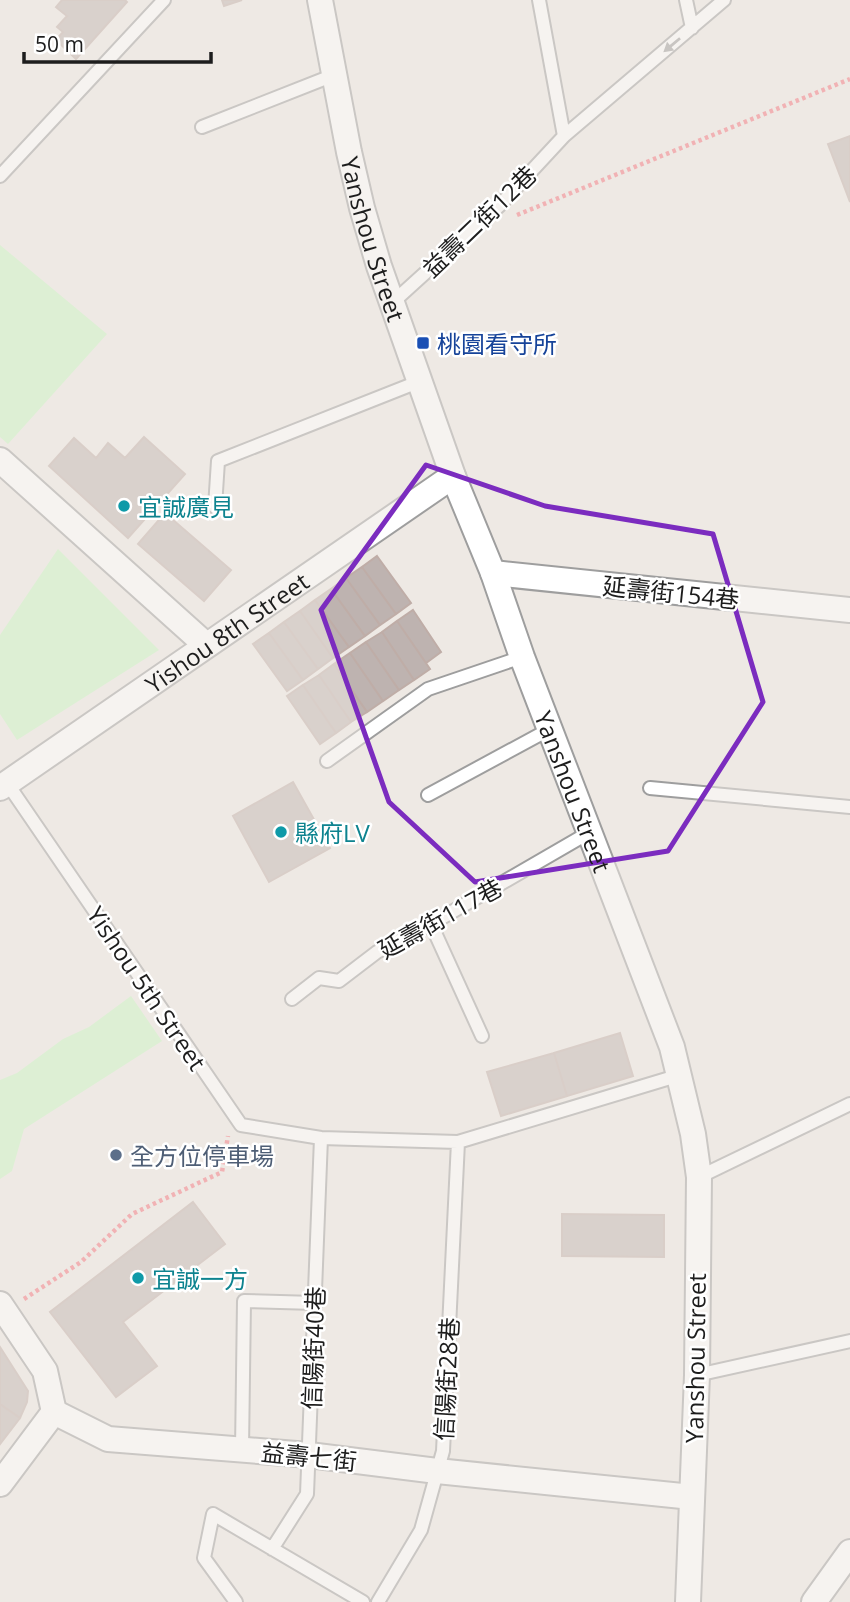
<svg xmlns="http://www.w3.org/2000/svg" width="850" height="1602" font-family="'Open Sans','Noto Sans TC',sans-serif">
<rect width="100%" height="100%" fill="#eee9e4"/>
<path fill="#c7f7c2" d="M 0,245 L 107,334 L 8,444 L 0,437 Z
M 58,549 L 159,650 L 17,740 L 0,714 L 0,635 Z
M 131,996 L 162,1041 L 24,1129 L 12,1171 L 0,1179 L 0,1080 L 17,1073 L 63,1039 L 89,1027 Z"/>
<path fill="#beb3b0" stroke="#bfada7" stroke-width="2" d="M 62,0 L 125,0 L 127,2 L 76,59 L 56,40 L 63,32 L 57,27 L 67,16 L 56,7 Z
M 222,0 L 242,0 L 224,6 Z
M 850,136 L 850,202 L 828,144 Z
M 144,437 L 185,474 L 128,538 L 49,466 L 74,438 L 96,458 L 108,443 L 125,458 Z
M 165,513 L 231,570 L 204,601 L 138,544 Z
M 377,556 L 411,603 L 396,614 L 362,567 Z
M 362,567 L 396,614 L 380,625 L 346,578 Z
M 346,578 L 380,625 L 365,636 L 331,589 Z
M 331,589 L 365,636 L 349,647 L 315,600 Z
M 315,600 L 349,647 L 333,658 L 300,611 Z
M 413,610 L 441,652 L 426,663 L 397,621 Z
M 300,611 L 333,658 L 318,669 L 284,622 Z
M 397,621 L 430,669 L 414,680 L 382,632 Z
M 284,622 L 318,669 L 303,680 L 269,633 Z
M 382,632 L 414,680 L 399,690 L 366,642 Z
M 269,633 L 303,680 L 287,691 L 253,644 Z
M 366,642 L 399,690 L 383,701 L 350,653 Z
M 350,653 L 383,701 L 367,712 L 334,664 Z
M 334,664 L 367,712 L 351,722 L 319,675 Z
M 319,675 L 351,722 L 336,733 L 303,685 Z
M 303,685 L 336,733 L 320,744 L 287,696 Z
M 293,782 L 330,848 L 269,882 L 233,816 Z
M 620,1033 L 633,1076 L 567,1096 L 554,1053 Z
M 554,1053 L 567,1096 L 501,1116 L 487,1072 Z
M 193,1202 L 225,1244 L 123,1322 L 157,1366 L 116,1397 L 50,1312 Z
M 562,1214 L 664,1215 L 664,1257 L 562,1256 Z
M 0,1347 L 28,1391 L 27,1402 L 20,1418 L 0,1404 Z
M 0,1404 L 20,1418 L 0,1444 Z"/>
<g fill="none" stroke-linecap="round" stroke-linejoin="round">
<defs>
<path id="lane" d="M 539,0 L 564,136
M 686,0 L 692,28
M 202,127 L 334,75
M 0,176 L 164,0
M 392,303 L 500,205 L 564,136 L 724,0
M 215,507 L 218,461 L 418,382
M 327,761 L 428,689 L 522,657
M 7,783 L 241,1125 L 321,1138 L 458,1142 L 680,1075
M 650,788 L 850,807
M 428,795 L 550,729
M 431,924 L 482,1036
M 292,999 L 319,978 L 339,981 L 377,952 L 431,924 L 590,832
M 699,1177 L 850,1104
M 697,1375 L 850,1341
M 242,1449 L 244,1301 L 315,1303
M 272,1549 L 307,1494 L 321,1138
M 236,1602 L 204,1558 L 213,1514 L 363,1602
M 378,1602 L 421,1530 L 443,1451 L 458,1142"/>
<g id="street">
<path id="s1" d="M 320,0 L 349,152 L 362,208 L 379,266 L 453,476 L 493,573 L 522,657 L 672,1047 L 693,1134 L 699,1177 L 697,1375 L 688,1602"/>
<path d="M 0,460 L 206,645"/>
<path d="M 493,573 L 850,610"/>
<path id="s2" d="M 0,788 L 453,476"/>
<path d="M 0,1304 L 45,1371 L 54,1412"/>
<path d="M 54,1412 L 108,1439 L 309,1455 L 437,1471 L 692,1497"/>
<path d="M 0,1484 L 54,1412"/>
<path d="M 814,1602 L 850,1552"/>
</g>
</defs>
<use href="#lane" stroke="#9e9e9e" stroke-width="16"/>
<use href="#street" stroke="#9e9e9e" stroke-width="28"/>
<path stroke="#f36f7a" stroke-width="4.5" stroke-dasharray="3.5 3.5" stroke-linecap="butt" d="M 517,215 L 850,79
M 24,1299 L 81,1262 L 132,1214 L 222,1172 L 228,1136"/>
<use href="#lane" stroke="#fff" stroke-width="12"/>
<use href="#street" stroke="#fff" stroke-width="24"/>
</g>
<defs><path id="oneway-solid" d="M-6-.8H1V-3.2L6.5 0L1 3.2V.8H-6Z" transform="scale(1.75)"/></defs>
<use fill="#999" href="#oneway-solid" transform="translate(672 45) rotate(140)"/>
<path d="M0 0H850V1602H0ZM 426,465 L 545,506 L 713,534 L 763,702 L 668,851 L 475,882 L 389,802 L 321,610 Z" fill="#eee9e4" fill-opacity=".55" fill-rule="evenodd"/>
<path fill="none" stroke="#7b2cbf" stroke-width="5" stroke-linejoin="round" d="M 426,465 L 545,506 L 713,534 L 763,702 L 668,851 L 475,882 L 389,802 L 321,610 Z"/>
<rect fill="#1a4fb4" stroke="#fff" stroke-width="2.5" x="416" y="336" width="14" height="14" rx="3.5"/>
<g fill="#0f9aa8" stroke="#fff" stroke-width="2.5">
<circle cx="124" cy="506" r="7"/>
<circle cx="281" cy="832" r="7"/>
<circle cx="138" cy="1278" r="7"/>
</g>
<circle fill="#5c6f8a" stroke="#fff" stroke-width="2.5" cx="116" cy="1155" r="7"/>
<g text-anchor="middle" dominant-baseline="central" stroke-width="5" stroke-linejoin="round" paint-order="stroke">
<g font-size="24" fill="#1d1d1d" stroke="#fff">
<text transform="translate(479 221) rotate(-44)">益壽二街12巷</text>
<text stroke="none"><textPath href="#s1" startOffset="245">Yanshou Street</textPath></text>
<text transform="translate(671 592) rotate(6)">延壽街154巷</text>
<text stroke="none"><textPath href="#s2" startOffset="275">Yishou 8th Street</textPath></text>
<text stroke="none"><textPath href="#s1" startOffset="833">Yanshou Street</textPath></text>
<text transform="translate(440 918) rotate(-29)">延壽街117巷</text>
<text transform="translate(147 988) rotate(56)">Yishou 5th Street</text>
<text transform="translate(313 1348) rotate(-88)">信陽街40巷</text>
<text transform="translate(695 1358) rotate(-89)">Yanshou Street</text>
<text transform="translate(446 1379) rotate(-87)">信陽街28巷</text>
<text transform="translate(309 1456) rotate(6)">益壽七街</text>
</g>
<g font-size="24" fill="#164399" stroke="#fff" text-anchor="start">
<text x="437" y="343">桃園看守所</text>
</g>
<g font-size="24" fill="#0d838f" stroke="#fff" text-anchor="start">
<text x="138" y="506">宜誠廣見</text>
<text x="295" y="832">縣府LV</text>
<text x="152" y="1278">宜誠一方</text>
</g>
<g font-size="24" fill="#4e5e75" stroke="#fff" text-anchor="start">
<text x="130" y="1155">全方位停車場</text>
</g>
</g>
<path d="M24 52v10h187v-10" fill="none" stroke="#1d1d1d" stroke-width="3.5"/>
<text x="35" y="52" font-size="21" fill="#1d1d1d" stroke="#ffffff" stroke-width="5" paint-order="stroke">50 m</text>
</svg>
